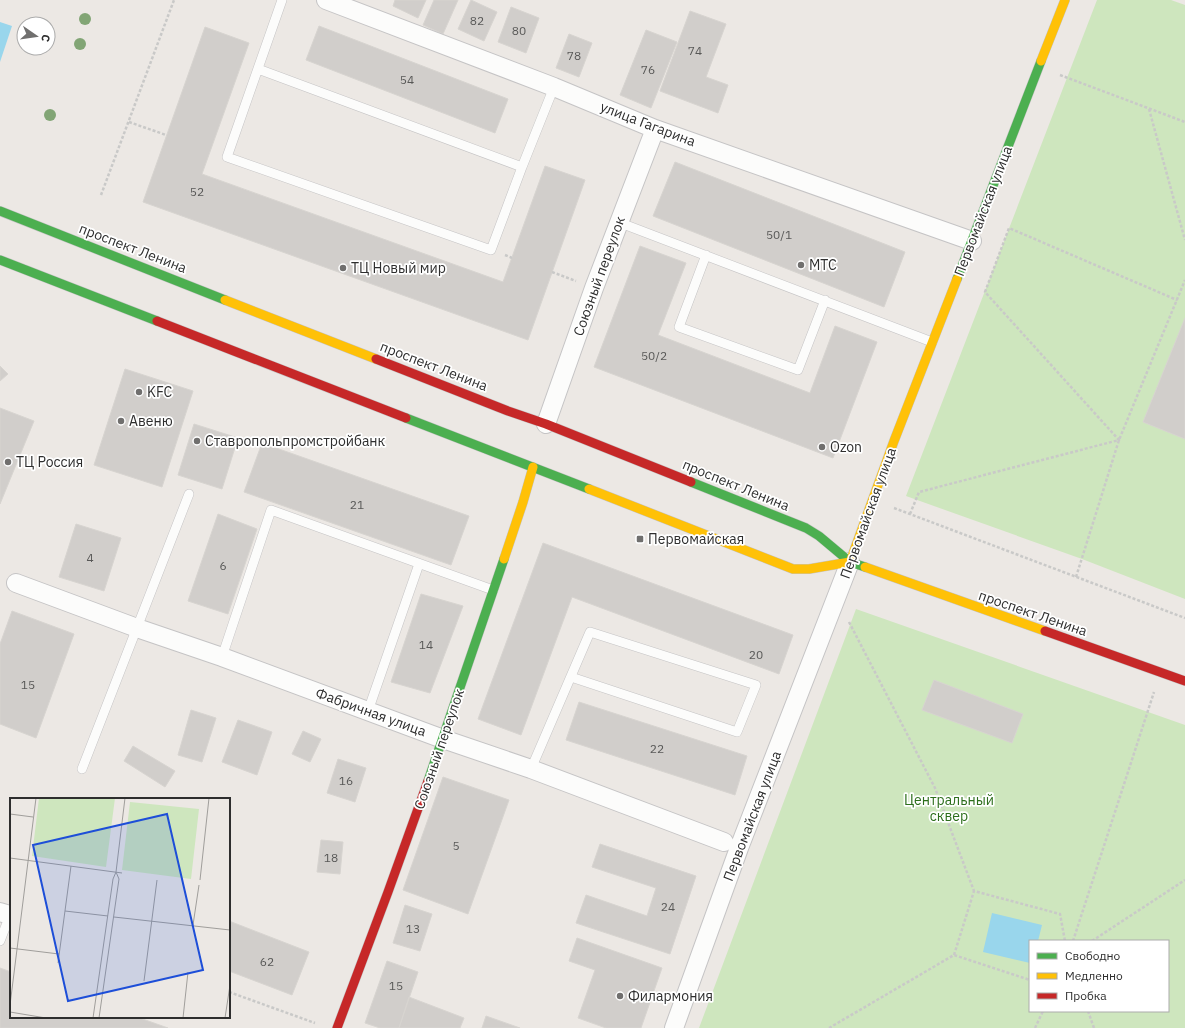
<svg xmlns="http://www.w3.org/2000/svg" width="1185" height="1028" font-family="'IBM Plex Sans',sans-serif">
<rect width="100%" height="100%" fill="#ece8e4"/>
<path fill="#cee6be" fill-rule="evenodd" d="M 1097,0 L 1171,0 L 1185,5 L 1185,599 L 1082,559 L 906,496 Z
M 856,609 L 1185,725 L 1185,1028 L 699,1028 ZM 1030,941 L 1168,941 L 1168,1011 L 1030,1011 Z"/>
<path fill="#99d6ec" d="M 0,22 L 12,26 L 0,62 Z
M 992,913 L 1042,925 L 1038,941 L 1030,941 L 1030,963 L 983,952 Z"/>
<path fill="#d1cecb" stroke="#d7d4d0" d="M 395,0 L 426,0 L 418,18 L 393,6 Z
M 434,0 L 458,0 L 443,34 L 423,25 Z
M 471,0 L 497,12 L 484,41 L 458,29 Z
M 511,7 L 539,18 L 526,53 L 498,42 Z
M 690,11 L 726,24 L 706,77 L 728,85 L 718,113 L 660,91 Z
M 319,26 L 508,99 L 495,133 L 306,60 Z
M 205,27 L 249,43 L 202,174 L 503,282 L 545,166 L 585,180 L 528,340 L 143,202 Z
M 646,30 L 677,42 L 651,108 L 620,95 Z
M 569,34 L 592,43 L 579,77 L 556,68 Z
M 675,162 L 905,252 L 884,307 L 653,216 Z
M 640,246 L 686,263 L 658,335 L 810,393 L 835,326 L 877,342 L 833,458 L 594,367 Z
M 1185,318 L 1185,439 L 1143,422 Z
M 0,366 L 8,374 L 0,381 Z
M 125,369 L 193,391 L 162,487 L 94,465 Z
M 0,408 L 34,421 L 0,504 Z
M 194,424 L 238,438 L 222,489 L 178,475 Z
M 262,443 L 469,516 L 451,565 L 244,492 Z
M 218,514 L 257,529 L 228,614 L 188,601 Z
M 76,524 L 121,538 L 104,591 L 59,577 Z
M 543,543 L 793,635 L 779,674 L 572,597 L 521,735 L 478,719 Z
M 421,594 L 463,606 L 430,693 L 391,682 Z
M 12,611 L 74,634 L 36,738 L 0,724 L 0,644 Z
M 934,680 L 1023,714 L 1012,743 L 922,710 Z
M 579,702 L 747,756 L 735,795 L 566,740 Z
M 191,710 L 216,718 L 202,762 L 178,755 Z
M 238,720 L 272,732 L 257,775 L 222,762 Z
M 303,731 L 321,739 L 310,762 L 292,754 Z
M 133,746 L 175,771 L 165,787 L 124,761 Z
M 338,759 L 366,768 L 355,802 L 327,793 Z
M 443,777 L 509,800 L 468,914 L 403,890 Z
M 321,840 L 343,842 L 340,874 L 317,872 Z
M 600,844 L 696,876 L 670,954 L 576,923 L 586,895 L 647,916 L 656,888 L 592,867 Z
M 405,905 L 432,914 L 420,951 L 393,943 Z
M 229,921 L 309,952 L 292,995 L 229,971 Z
M 577,938 L 662,968 L 641,1028 L 606,1028 L 578,1018 L 595,970 L 569,961 Z
M 387,961 L 418,972 L 399,1028 L 380,1028 L 365,1023 Z
M 0,968 L 11,972 L 11,1017 L 137,1017 L 168,1028 L 0,1028 Z
M 409,997 L 464,1018 L 460,1028 L 399,1028 Z
M 486,1016 L 520,1028 L 482,1028 Z"/>
<g fill="none" stroke-linecap="round" stroke-linejoin="round">
<defs>
<path id="lane" d="M 282,0 L 227,157 L 491,250 L 522,167 L 554,87
M 258,69 L 522,167
M 618,222 L 932,342
M 706,255 L 679,327 L 798,370 L 825,300
M 222,657 L 271,510 L 493,590
M 368,711 L 419,564
M 82,769 L 189,494
M 531,769 L 590,632 L 756,685 L 737,732 L 571,677
M 0,941 L 10,915"/>
<path id="street" d="M 326,0 L 554,87 L 655,129 L 972,241
M 546,424 L 594,288 L 655,129
M 16,583 L 137,628 L 222,657 L 443,739 L 531,769 L 724,842
M 0,912 L 10,915
M 674,1028 L 739,848 L 850,562"/>
<path id="fast" d="M 0,211 L 225,300
M 0,260 L 157,321
M 957,279 L 1041,61
M 406,418 L 589,489
M 691,482 L 806,528 L 819,536 L 850,562 L 865,567
M 428,781 L 504,559"/>
<path id="slow" d="M 1041,61 L 1065,0
M 225,300 L 376,359
M 589,489 L 793,569 L 809,569 L 850,562
M 504,559 L 523,502 L 533,467
M 850,562 L 894,441 L 957,279
M 865,567 L 1045,631"/>
<path id="jam" d="M 157,321 L 406,418
M 376,359 L 508,411 L 546,424 L 691,482
M 1045,631 L 1185,681
M 337,1028 L 388,892 L 428,781"/>
</defs>
<use href="#lane" stroke="#c5c4c5" stroke-width="10"/>
<use href="#street" stroke="#c5c4c5" stroke-width="20"/>
<use href="#fast" stroke="#c5c4c5" stroke-width="10"/>
<use href="#slow" stroke="#c5c4c5" stroke-width="10"/>
<use href="#jam" stroke="#c5c4c5" stroke-width="10"/>
<path stroke="#c9c9c8" stroke-width="2.5" stroke-dasharray="3 2" stroke-linecap="butt" d="M 1060,75 L 1185,122
M 1149,109 L 1185,240
M 129,122 L 166,135
M 101,195 L 174,0
M 505,255 L 512,258
M 552,272 L 576,281
M 894,508 L 1185,618
M 910,514 L 919,492 L 1119,440 L 985,292 L 1009,228 L 1177,300
M 1076,577 L 1119,440 L 1185,280
M 849,622 L 935,788 L 974,891 L 1060,914 L 1065,941
M 1073,941 L 1154,692
M 1092,941 L 1185,880
M 954,955 L 974,891
M 229,992 L 315,1023
M 1088,1011 L 1094,1028
M 829,1028 L 954,955 L 1030,980
M 1035,1028 L 1043,1011"/>
<use href="#lane" stroke="#fcfcfb" stroke-width="9"/>
<use href="#street" stroke="#fcfcfb" stroke-width="18"/>
<use href="#fast" stroke="#4caf50" stroke-width="9"/>
<use href="#slow" stroke="#ffc107" stroke-width="9"/>
<use href="#jam" stroke="#c62828" stroke-width="9"/>
</g>
<g fill="#82a575">
<circle cx="85" cy="19" r="6"/>
<circle cx="80" cy="44" r="6"/>
<circle cx="50" cy="115" r="6"/>
</g>
<g fill="#706f6e" stroke="#fff" stroke-width="1.5">
<circle cx="801" cy="265" r="4"/>
<circle cx="343" cy="268" r="4"/>
<circle cx="139" cy="392" r="4"/>
<circle cx="121" cy="421" r="4"/>
<circle cx="197" cy="441" r="4"/>
<circle cx="822" cy="447" r="4"/>
<circle cx="8" cy="462" r="4"/>
<rect x="636" y="535" width="8" height="8" rx="2"/>
<circle cx="620" cy="996" r="4"/>
</g>
<g text-anchor="middle" dominant-baseline="central" stroke-width="3.5" stroke-linejoin="round" paint-order="stroke">
<g font-size="12" fill="#585857">
<text x="477" y="20">82</text>
<text x="519" y="30">80</text>
<text x="695" y="50">74</text>
<text x="574" y="55">78</text>
<text x="648" y="69">76</text>
<text x="407" y="79">54</text>
<text x="197" y="191">52</text>
<text x="779" y="234">50/1</text>
<text x="654" y="355">50/2</text>
<text x="357" y="504">21</text>
<text x="90" y="557">4</text>
<text x="223" y="565">6</text>
<text x="426" y="644">14</text>
<text x="756" y="654">20</text>
<text x="28" y="684">15</text>
<text x="657" y="748">22</text>
<text x="346" y="780">16</text>
<text x="456" y="845">5</text>
<text x="331" y="857">18</text>
<text x="668" y="906">24</text>
<text x="413" y="928">13</text>
<text x="267" y="961">62</text>
<text x="396" y="985">15</text>
</g>
<g font-size="14" fill="#2e2e2e" stroke="#fff">
<text transform="translate(648 124) rotate(21)">улица Гагарина</text>
<text transform="translate(983 211) rotate(-69)">Первомайская улица</text>
<text transform="translate(133 248) rotate(21)">проспект Ленина</text>
<text transform="translate(599 276) rotate(-70)">Союзный переулок</text>
<text transform="translate(434 366) rotate(21)">проспект Ленина</text>
<text transform="translate(736 485) rotate(22)">проспект Ленина</text>
<text transform="translate(868 513) rotate(-70)">Первомайская улица</text>
<text transform="translate(1033 613) rotate(19)">проспект Ленина</text>
<text transform="translate(371 712) rotate(20)">Фабричная улица</text>
<text transform="translate(439 749) rotate(-71)">Союзный переулок</text>
<text transform="translate(752 816) rotate(-69)">Первомайская улица</text>
</g>
<g font-size="14" fill="#2e2e2e" stroke="#fff" text-anchor="start">
<text x="809" y="265">МТС</text>
<text x="351" y="268">ТЦ Новый мир</text>
<text x="147" y="392">KFC</text>
<text x="129" y="421">Авеню</text>
<text x="205" y="441">Ставропольпромстройбанк</text>
<text x="830" y="447">Ozon</text>
<text x="16" y="462">ТЦ Россия</text>
<text x="648" y="539">Первомайская</text>
<text x="628" y="996">Филармония</text>
</g>
<g font-size="14" fill="#2c6e1b" stroke="#fff">
<text x="949" y="800">Центральный<tspan x="949" dy="16">сквер</tspan></text>
</g>
</g>
<g transform="translate(10 798)">
<rect width="220" height="220" fill="#ece8e4"/>
<path d="M 29,0 L 105,0 L 96,69 L 22,58 ZM 120,4 L 189,11 L 181,81 L 112,72 Z" fill="#cee6be"/>
<path fill="none" stroke="#a09e9b" stroke-width="1" d="M 0,16 L 23,19M 0,60 L 112,75M 190,82 L 199,0M 55,113 L 98,118M 104,119 L 220,132M 183,127 L 189,87M 0,150 L 49,156M 48,165 L 61,68M 134,183 L 147,82M 0,207 L 26,0M 0,214 L 36,220M 83,220 L 103,81 L 106,74 L 115,0M 89,220 L 109,81 L 106,74M 173,220 L 178,174M 215,220 L 220,187"/>
<path fill="#1d4ed8" fill-opacity="0.15" stroke="#1d4ed8" stroke-width="2" d="M 157,16 L 193,172 L 58,203 L 23,47 Z"/>
<rect width="220" height="220" fill="none" stroke="#2e2e2e" stroke-width="2"/>
</g>
<rect x="1029" y="940" width="140" height="72" fill="#ffffff" stroke="#ababab"/>
<rect x="1037" y="953" width="20" height="6" fill="#4caf50" stroke="#ababab"/>
<text x="1065" y="960" font-size="12" fill="#2e2e2e">Свободно</text>
<rect x="1037" y="973" width="20" height="6" fill="#ffc107" stroke="#ababab"/>
<text x="1065" y="980" font-size="12" fill="#2e2e2e">Медленно</text>
<rect x="1037" y="993" width="20" height="6" fill="#c62828" stroke="#ababab"/>
<text x="1065" y="1000" font-size="12" fill="#2e2e2e">Пробка</text>
<g transform="translate(36 36) rotate(103)"><circle r="19" fill="#ffffff" stroke="#ababab"/>
<path d="M0-3L7 15L0 10L-7 15Z" fill="#706f6e"/>
<text y="-6" font-size="11" font-weight="bold" text-anchor="middle" fill="#2e2e2e">С</text>
</g>
</svg>
